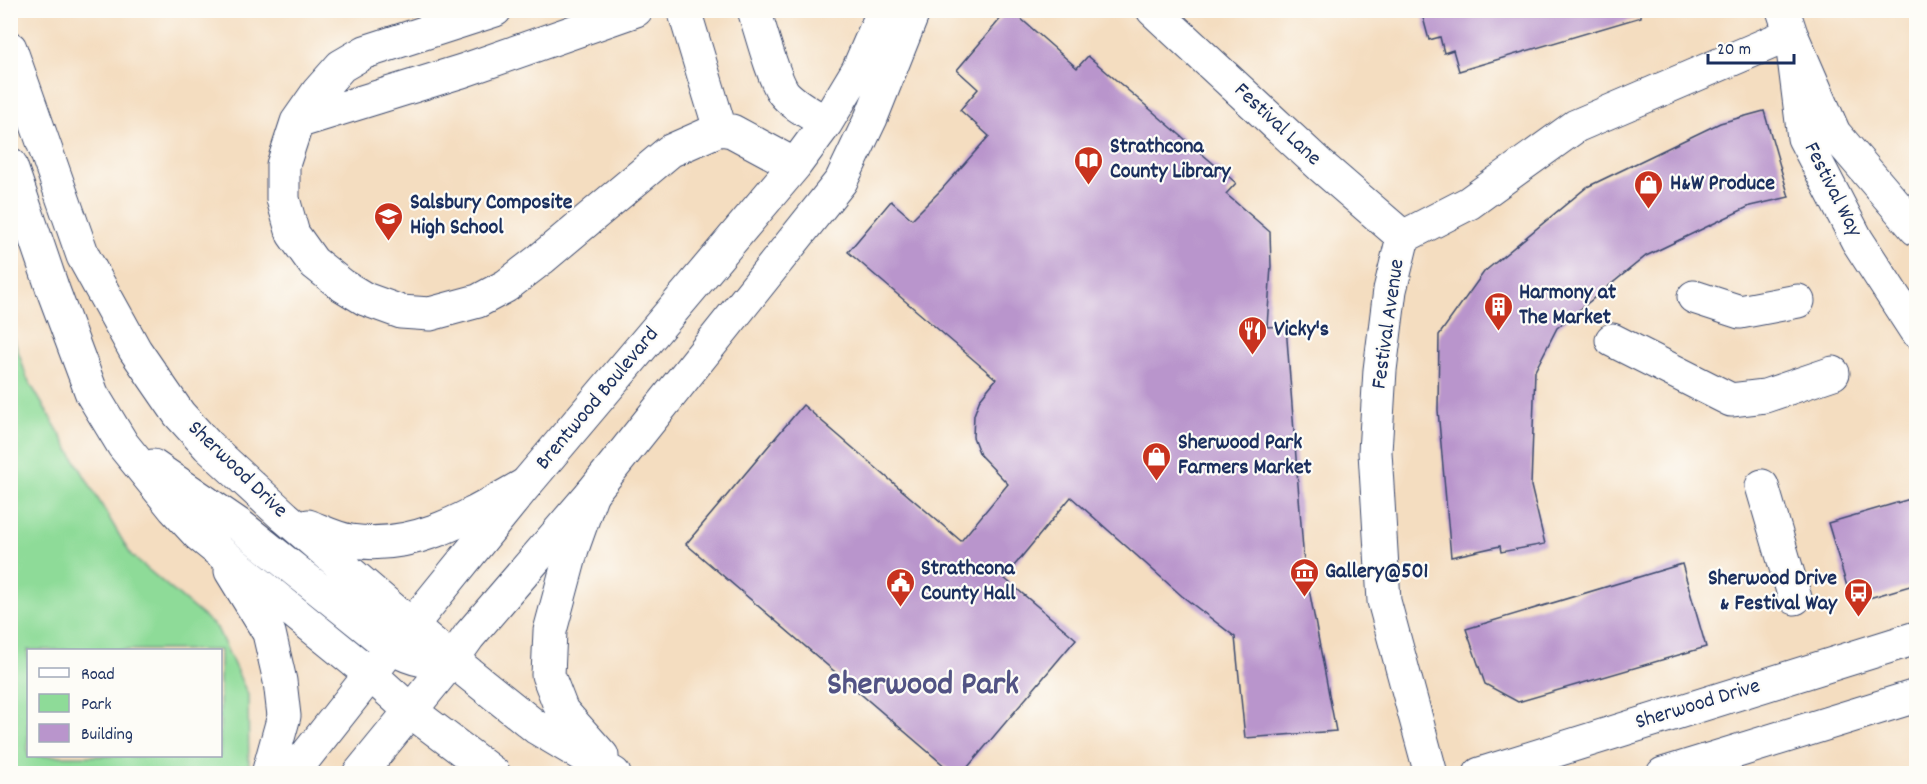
<svg xmlns="http://www.w3.org/2000/svg" width="1927" height="784" font-family="Dekko,sans-serif">
<rect width="100%" height="100%" fill="#fdfcf7"/>
<filter id="ink" filterUnits="userSpaceOnUse"><feTurbulence type="fractalNoise" baseFrequency=".0167" numOctaves="2"/><feDisplacementMap in="SourceGraphic" scale="12" xChannelSelector="R" yChannelSelector="G"/><feConvolveMatrix kernelMatrix="1 2 1 2 8 2 1 2 1" color-interpolation-filters="sRGB"/></filter>
<filter id="wash" filterUnits="userSpaceOnUse"><feTurbulence type="fractalNoise" baseFrequency=".008" numOctaves="4" result="noise"/><feDisplacementMap in="SourceGraphic" scale="24" xChannelSelector="R" yChannelSelector="G"/><feGaussianBlur stdDeviation="1.35" result="paint"/><feColorMatrix in="noise" values="0 0 0 0 0 0 0 0 0 0 0 0 0 0 0 0 0 1.4 0 .05"/><feComposite in="paint" operator="in"/></filter>
<g filter="url(#wash)">
<rect width="100%" height="100%" fill="#f4ddc0"/>
<path fill="#8edb98" stroke="#54857b" stroke-width="1.5" fill-rule="evenodd" d="M 11,330 L 27,378 L 131,555 L 217,628 L 248,695 L 249,773 L 11,773 ZM 28,650 L 220,650 L 220,756 L 28,756 Z"/>
<g id="blocks">
<path fill="#b995cc" d="M 1008,10 L 1011,10 L 1077,68 L 1088,56 L 1236,183 L 1226,194 L 1270,232 L 1271,266 L 1267,327 L 1286,326 L 1304,563 L 1336,731 L 1245,738 L 1235,637 L 1182,596 L 1071,497 L 1004,578 L 1076,639 L 962,774 L 954,774 L 686,544 L 803,405 L 961,541 L 1008,484 L 980,455 L 973,437 L 974,415 L 980,399 L 996,379 L 848,252 L 891,201 L 912,219 L 942,189 L 989,136 L 960,110 L 978,89 L 957,70 Z
M 1421,10 L 1641,10 L 1641,17 L 1459,71 L 1453,50 L 1444,53 L 1440,37 L 1429,40 Z
M 1764,111 L 1789,197 L 1750,206 L 1646,256 L 1557,328 L 1535,371 L 1531,486 L 1545,544 L 1501,552 L 1500,546 L 1451,557 L 1438,410 L 1439,335 L 1484,272 L 1587,187 L 1720,123 Z
M 1917,497 L 1917,584 L 1852,603 L 1828,523 Z
M 1682,564 L 1706,647 L 1518,702 L 1485,684 L 1466,629 Z"/>
</g>
</g>
<g filter="url(#ink)">
<use href="#blocks" fill-opacity="0" stroke="#3c496d" stroke-width="1.5"/>
<g fill="none" stroke-linecap="round" stroke-linejoin="round">
<defs>
<path id="minor" d="M 495,10 L 365,52 L 341,66 L 318,92 L 297,122 L 283,165 L 283,199 L 293,234 L 313,262 L 342,285 L 365,299 L 401,312 L 430,314 L 478,301 L 506,286 L 541,259 L 670,151 L 720,129 L 732,131 L 795,165
M 684,10 L 720,129
M 754,10 C 761,31 772,75 783,92 C 793,105 812,114 826,123
M 1153,10 L 1321,166 L 1403,237
M 1783,10 L 1791,34 L 1834,133 L 1916,229
M 1791,34 L 1804,138 L 1857,240 L 1916,331
M 297,122 L 462,71 L 636,10
M 1694,297 L 1740,312 L 1798,301
M 1612,340 L 1731,400 L 1765,396 L 1833,373
M 1762,486 L 1795,598
M 411,626 L 526,484 L 795,165 L 826,123 L 858,70 L 884,10
M 452,660 L 469,636 L 592,493 L 841,181 L 871,118 L 914,10
M 1431,774 L 1384,601 L 1375,452 L 1380,370 L 1390,290 L 1403,237 L 1469,203 L 1576,126 L 1791,34"/>
<path id="major" d="M 10,48 L 83,256 L 135,350 L 179,414 L 208,446 L 285,517 L 452,660 L 537,728 L 614,774
M 10,164 L 53,290 L 92,394 L 123,445 L 174,508 L 199,535 L 370,674 L 412,712 L 494,774
M 153,466 L 239,525 L 392,648 C 413,660 429,663 452,660
M 592,493 L 572,549 L 550,631 L 548,675 L 562,711 L 602,756
M 308,526 C 321,531 336,539 351,541 C 417,551 471,515 526,484
M 231,571 L 269,633 L 280,681 L 284,716 L 268,774
M 292,774 L 384,657
M 359,774 L 452,660
M 1480,774 L 1916,638
M 1663,774 L 1916,696"/>
</defs>
<use href="#minor" stroke="#3c496d" stroke-width="35"/>
<use href="#major" stroke="#3c496d" stroke-width="35"/>
<use href="#minor" stroke="#fff" stroke-width="33"/>
<use href="#major" stroke="#fff" stroke-width="33"/>
</g>
</g>
<defs>
<symbol id="library-pin" viewBox="-11 -11 22 30"><path d="M0 17L-7.5 6A9.5 9.5 0 1 1 7.5 6Z" fill="#c8321e" stroke="#fdfcf7"/><path d="M-6-4Q-3-5.5-.7-3.5V5Q-3 3-6 4ZM6-4Q3-5.5 .7-3.5V5Q3 3 6 4Z" fill="#fff"/></symbol>
<symbol id="shop-pin" viewBox="-11 -11 22 30"><path d="M0 17L-7.5 6A9.5 9.5 0 1 1 7.5 6Z" fill="#c8321e" stroke="#fdfcf7"/><path d="M-5-2.5h2.3a2.7 3.5 0 0 1 5.4 0H5L5.5 6h-11ZM-1.5-2.5h3a1.5 2.3 0 0 0-3 0Z" fill="#fff"/></symbol>
<symbol id="school-pin" viewBox="-11 -11 22 30"><path d="M0 17L-7.5 6A9.5 9.5 0 1 1 7.5 6Z" fill="#c8321e" stroke="#fdfcf7"/><path d="M0-5L7-2L0 1L-7-2ZM-4 1L0 2.5L4 1V4Q0 6-4 4Z" fill="#fff"/></symbol>
<symbol id="building-pin" viewBox="-11 -11 22 30"><path d="M0 17L-7.5 6A9.5 9.5 0 1 1 7.5 6Z" fill="#c8321e" stroke="#fdfcf7"/><path d="M-4-6H4V6H1V3H-1V6H-4ZM-2.5-4.3h1.7v1.8h-1.7ZM.8-4.3h1.7v1.8H.8ZM-2.5-1h1.7V.8h-1.7ZM.8-1h1.7V.8H.8Z" fill="#fff"/></symbol>
<symbol id="restaurant-pin" viewBox="-11 -11 22 30"><path d="M0 17L-7.5 6A9.5 9.5 0 1 1 7.5 6Z" fill="#c8321e" stroke="#fdfcf7"/><path d="M-5-6h1v4h1v-4h1v4h1v-4h1v5L-1.5 .5V6h-2V.5L-5-1ZM5-6V6H3V1.5H1.5Q1.5-4 5-6Z" fill="#fff"/></symbol>
<symbol id="museum-pin" viewBox="-11 -11 22 30"><path d="M0 17L-7.5 6A9.5 9.5 0 1 1 7.5 6Z" fill="#c8321e" stroke="#fdfcf7"/><path d="M0-6L6-3V-2H-6V-3ZM-5-1h2V3h-2ZM-1-1h2V3h-2ZM3-1h2V3H3ZM-6 4H6V6H-6Z" fill="#fff"/></symbol>
<symbol id="civic-pin" viewBox="-11 -11 22 30"><path d="M0 17L-7.5 6A9.5 9.5 0 1 1 7.5 6Z" fill="#c8321e" stroke="#fdfcf7"/><path d="M-.6-6.5H3V-4.5H.6V-3L4-1V1h2V6H-6V1h2V-1L-.6-3ZM-1.2 2.5V6h2.4V2.5Z" fill="#fff"/></symbol>
<symbol id="bus-pin" viewBox="-11 -11 22 30"><path d="M0 17L-7.5 6A9.5 9.5 0 1 1 7.5 6Z" fill="#c8321e" stroke="#fdfcf7"/><path d="M-5-6H5V4H4V6H2V4H-2V6H-4V4H-5ZM-3.5-4V0h7V-4ZM-3.5 1.2v1.5H-2V1.2ZM2 1.2v1.5H3.5V1.2Z" fill="#fff"/></symbol>
</defs>
<g fill-rule="evenodd">
<use href="#library-pin" x="1072" y="144" width="33" height="45"/>
<use href="#shop-pin" x="1632" y="168" width="33" height="45"/>
<use href="#school-pin" x="372" y="200" width="33" height="45"/>
<use href="#building-pin" x="1482" y="290" width="33" height="45"/>
<use href="#restaurant-pin" x="1236" y="314" width="33" height="45"/>
<use href="#shop-pin" x="1140" y="440" width="33" height="45"/>
<use href="#museum-pin" x="1288" y="556" width="33" height="45"/>
<use href="#civic-pin" x="884" y="566" width="33" height="45"/>
<use href="#bus-pin" x="1842" y="576" width="33" height="45"/>
</g>
<g text-anchor="middle" dominant-baseline="central" stroke-width="4.5" stroke-linejoin="round" paint-order="stroke">
<g font-size="22" fill="#1b2f5e" stroke="#fdfcf7">
<text transform="translate(1277 125) rotate(43)">Festival Lane</text>
<text transform="translate(1832 190) rotate(63)">Festival Way</text>
<text transform="translate(1389 324) rotate(-82)">Festival Avenue</text>
<text transform="translate(598 399) rotate(-50)">Brentwood Boulevard</text>
<text transform="translate(237 470) rotate(44)">Sherwood Drive</text>
<text transform="translate(1698 705) rotate(-17)">Sherwood Drive</text>
</g>
<g font-size="22" font-weight="bold" fill="#1b2f5e" stroke="#fdfcf7" text-anchor="start">
<text x="1110" y="147">Strathcona<tspan x="1110" dy="25">County Library</tspan></text>
<text x="1670" y="184">H&amp;W Produce</text>
<text x="410" y="203">Salsbury Composite<tspan x="410" dy="25">High School</tspan></text>
<text x="1519" y="293">Harmony at<tspan x="1519" dy="25">The Market</tspan></text>
<text x="1274" y="330">Vicky's</text>
<text x="1178" y="443">Sherwood Park<tspan x="1178" dy="25">Farmers Market</tspan></text>
<text x="921" y="569">Strathcona<tspan x="921" dy="25">County Hall</tspan></text>
<text x="1325" y="572">Gallery@501</text>
<text x="1837" y="579" text-anchor="end">Sherwood Drive<tspan x="1837" dy="25">&amp; Festival Way</tspan></text>
</g>
<g font-size="34" font-weight="bold" fill="#525384" stroke="#fdfcf7">
<text x="923" y="686">Sherwood Park</text>
</g>
</g>
<rect width="1927" height="784" fill="none" stroke="#fdfcf7" stroke-width="36"/>
<rect x="27" y="649" width="195" height="108" fill="#fdfcf7" stroke="#a3aaba" stroke-width="1.5"/>
<rect x="39" y="668" width="30" height="9" fill="#ffffff" stroke="#a3aaba" stroke-width="1.5"/>
<text x="81" y="679" font-size="18" fill="#1b2f5e">Road</text>
<rect x="39" y="694" width="30" height="18" fill="#8edb98" stroke="#a3aaba" stroke-width="1.5"/>
<text x="81" y="709" font-size="18" fill="#1b2f5e">Park</text>
<rect x="39" y="724" width="30" height="18" fill="#b995cc" stroke="#a3aaba" stroke-width="1.5"/>
<text x="81" y="739" font-size="18" fill="#1b2f5e">Building</text>
<path d="M1708 54v9h86v-9" fill="none" stroke="#1b2f5e" stroke-width="3"/>
<text x="1717" y="54" font-size="18" fill="#1b2f5e" stroke="#fdfcf7" stroke-width="4.5" paint-order="stroke">20 m</text>
</svg>
